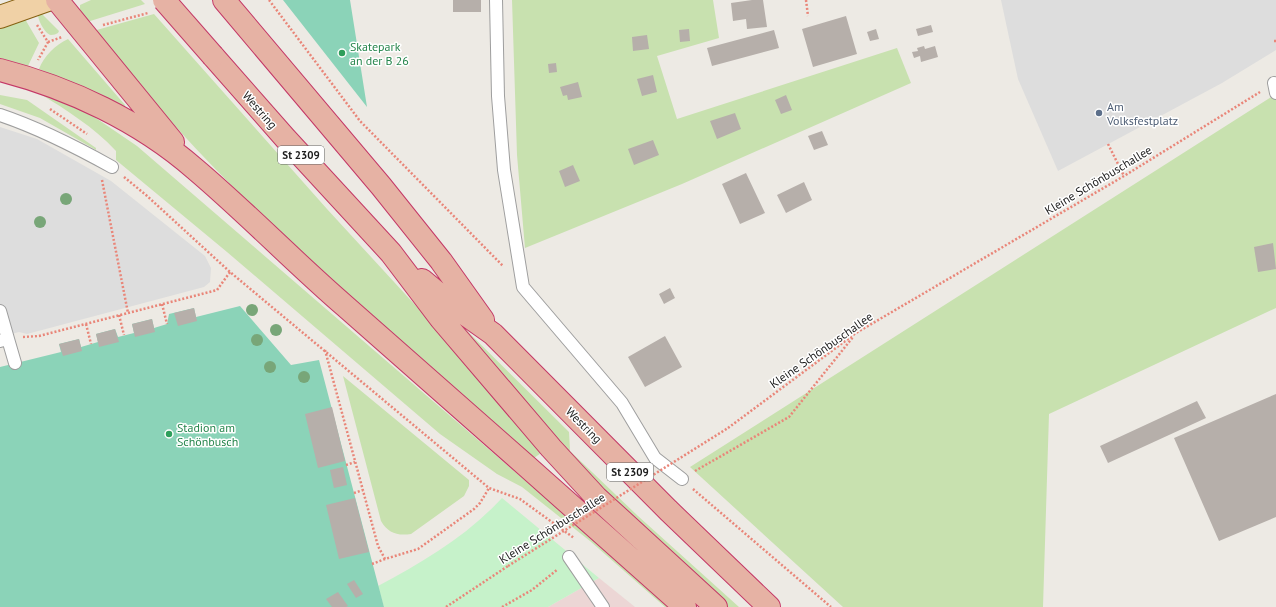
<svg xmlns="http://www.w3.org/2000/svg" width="1276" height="607" font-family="'PT Sans',sans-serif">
<rect width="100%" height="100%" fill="#edeae4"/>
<path fill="#ecd6d5" d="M 599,578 L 635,607 L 548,607 Z"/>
<path fill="#c8e1af" d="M 91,0 L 141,0 L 145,4 L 87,22 L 80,10 L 80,5 Z
M 512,0 L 713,0 L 719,38 L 657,56 L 677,119 L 897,48 L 911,83 L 682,184 L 525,248 L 517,155 Z
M 42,14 L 59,31 L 58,33 C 56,34 54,35 51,35 C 45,34 38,20 38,15 Z
M 154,14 L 327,209 L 451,344 L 544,451 L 534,458 C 411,352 285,247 176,127 C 148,95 119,65 93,31 Z
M 25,19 L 39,43 L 28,66 L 0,58 L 0,26 Z
M 68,39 L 125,105 L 124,108 L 39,69 C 44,56 55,45 68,39 Z
M 39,93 L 87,112 L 137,146 L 672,607 L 665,607 L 590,541 L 522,487 L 497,474 L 440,434 L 227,252 L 116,160 L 116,151 C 94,127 66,110 39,93 Z
M 1276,94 L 1276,308 L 1049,414 L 1043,607 L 843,607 L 690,467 Z
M 0,95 L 27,100 L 96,148 L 96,150 L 40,118 L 0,104 Z
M 449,313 L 569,432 L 570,451 L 638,516 L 739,607 L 728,607 L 603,492 Z
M 343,376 L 469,480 L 469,486 L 464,496 L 411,534 C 397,536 388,533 381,521 Z"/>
<path fill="#c6f2ca" d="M 502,498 L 599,578 L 548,607 L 384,607 L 378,586 C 423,562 467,536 502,498 Z"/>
<path fill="#8bd3b8" d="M 283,0 L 350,0 L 367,107 Z
M 240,306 L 291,365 L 319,360 L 384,607 L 0,607 L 0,367 L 61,352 L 59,344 L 79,339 L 81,347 L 98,342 L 96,334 L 115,329 L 118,337 L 134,333 L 132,324 L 152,319 L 154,328 L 167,324 L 169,314 L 194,308 L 196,317 Z"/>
<path fill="#ddd" d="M 1001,0 L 1276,0 L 1276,50 L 1222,83 L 1058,171 L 1018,79 Z
M 0,127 L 37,139 L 111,181 L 205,256 L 211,268 L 210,282 L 204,287 L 27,334 L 19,332 L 0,337 Z"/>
<path fill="#b6afaa" d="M 453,0 L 481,0 L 481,12 L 453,12 Z
M 752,0 L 763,0 L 767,27 L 747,29 L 746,19 L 733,21 L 731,3 Z
M 846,16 L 857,54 L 813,67 L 802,29 Z
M 931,25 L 933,32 L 918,36 L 916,29 Z
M 689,29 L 690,41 L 680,42 L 679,30 Z
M 876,29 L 879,39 L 870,41 L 867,32 Z
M 774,30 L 779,48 L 712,66 L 707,48 Z
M 647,35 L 649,49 L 633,51 L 632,37 Z
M 924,46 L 925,49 L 935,46 L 938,57 L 921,62 L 920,56 L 914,58 L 912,52 L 918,51 L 917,48 Z
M 556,63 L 557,72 L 549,73 L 548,64 Z
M 653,75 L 657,92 L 642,96 L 637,79 Z
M 578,82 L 582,97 L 568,100 L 567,95 L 563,96 L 560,87 Z
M 786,95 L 792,110 L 781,114 L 775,100 Z
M 735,113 L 741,129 L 717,139 L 710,121 Z
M 822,131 L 828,145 L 814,150 L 808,136 Z
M 653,140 L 659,155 L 634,165 L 628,149 Z
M 573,165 L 580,181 L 565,187 L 559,171 Z
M 746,173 L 765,213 L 740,224 L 722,184 Z
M 804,182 L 812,200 L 786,213 L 777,195 Z
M 1273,243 L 1276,269 L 1258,272 L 1254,247 Z
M 670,288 L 675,298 L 664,304 L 659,294 Z
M 194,308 L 197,321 L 178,326 L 174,313 Z
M 152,319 L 155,332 L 135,337 L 132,324 Z
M 115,329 L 119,342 L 99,347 L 96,334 Z
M 665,336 L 682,367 L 645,387 L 628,357 Z
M 79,339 L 82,351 L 63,356 L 59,344 Z
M 1276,394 L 1276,517 L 1219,541 L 1174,438 Z
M 1197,401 L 1206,418 L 1108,463 L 1100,446 Z
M 332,407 L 345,461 L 318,468 L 305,414 Z
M 343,467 L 347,485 L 334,488 L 330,470 Z
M 355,498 L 369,552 L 339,559 L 326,505 Z
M 354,580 L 363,594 L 356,598 L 347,584 Z
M 338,592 L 348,606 L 346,607 L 332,607 L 326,599 Z"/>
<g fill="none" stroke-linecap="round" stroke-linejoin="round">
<defs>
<path id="service" d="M 496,0 L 498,96 L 504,170 L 523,287 L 622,403 L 655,458 L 682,479
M 1274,83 L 1276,93
M 0,115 C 39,128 76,147 112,167
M 0,311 L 8,339 L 0,341
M 8,339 L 15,363
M 569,557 L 603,607"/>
<path id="primary" d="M 0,17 L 48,0"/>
<path id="trunk" d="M 57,0 L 173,142
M 224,0 L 381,186 L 441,261 L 483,320
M 213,56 L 286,139 L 391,253 L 441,319 L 551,448 L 596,497 L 716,607
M 0,70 C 70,88 140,121 195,169 C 247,213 294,262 345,306 C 459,406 572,506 685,607
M 422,280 L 452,305 L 493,334 L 668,510 L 769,607"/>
</defs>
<use href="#service" stroke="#9e9e9e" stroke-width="14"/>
<use href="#primary" stroke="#856011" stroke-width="24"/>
<use href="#trunk" stroke="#c43867" stroke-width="24"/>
<path stroke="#e98679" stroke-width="2.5" stroke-dasharray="2 2" stroke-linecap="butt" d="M 269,0 L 360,121 L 503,266
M 806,0 L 808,16
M 37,25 L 48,42 L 38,60
M 103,25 L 148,13
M 1274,41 L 1276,41
M 48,42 L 62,37
M 50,109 L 87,134
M 1108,144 L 1124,176
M 124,177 L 146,195 L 230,272 L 489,488 L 520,499 L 574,538
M 102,180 L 128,313
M 162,304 L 167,324
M 119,315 L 124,335
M 86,324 L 91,344
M 23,337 L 39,336 L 217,290 L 230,272
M 325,350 L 378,546 L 385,559 L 418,549 L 474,509 L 480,503 L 489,488
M 728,428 L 856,333 L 1124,176 L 1260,92
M 346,465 L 355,462
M 695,471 L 789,417 L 853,337
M 693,489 L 831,607
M 354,493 L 363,490
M 372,564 L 385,559
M 446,607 L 508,566
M 502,607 L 532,590 L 558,569"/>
<use href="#service" stroke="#fff" stroke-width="12"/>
<use href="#primary" stroke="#f0d1a6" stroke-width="22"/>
<use href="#trunk" stroke="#e6b2a4" stroke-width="22"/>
<defs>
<path id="trunk-bridge" d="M 164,0 L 213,56"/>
</defs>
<use href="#trunk-bridge" stroke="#c43867" stroke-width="24" stroke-linecap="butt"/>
<path stroke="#e98679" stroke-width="2.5" stroke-dasharray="2 2" stroke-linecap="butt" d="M 508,566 L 728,428"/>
<use href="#trunk-bridge" stroke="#e6b2a4" stroke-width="22"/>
</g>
<g fill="#78a678">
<circle cx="66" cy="199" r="6"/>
<circle cx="40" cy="222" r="6"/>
<circle cx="252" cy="310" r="6"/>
<circle cx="276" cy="330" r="6"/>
<circle cx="257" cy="340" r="6"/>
<circle cx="270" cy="367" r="6"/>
<circle cx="304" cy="377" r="6"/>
</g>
<g fill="#2e9e5b" stroke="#fff" stroke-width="1.5">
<circle cx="342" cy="53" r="4"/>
<circle cx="169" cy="434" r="4"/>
</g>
<circle fill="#5c6f8a" stroke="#fff" stroke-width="1.5" cx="1099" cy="113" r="4"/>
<g text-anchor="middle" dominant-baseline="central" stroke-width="3" stroke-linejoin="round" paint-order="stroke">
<g fill="#fff" stroke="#616161" stroke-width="1">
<rect x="278" y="146" width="46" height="18" rx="3"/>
<rect x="607" y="463" width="46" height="18" rx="3"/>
</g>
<g font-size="11" font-weight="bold" fill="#1d1d1d">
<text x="301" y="155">St 2309</text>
<text x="630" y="472">St 2309</text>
</g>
<g font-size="12" fill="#27864d" stroke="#fff" text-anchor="start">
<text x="350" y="46">Skatepark<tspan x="350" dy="14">an der B 26</tspan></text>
<text x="177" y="427">Stadion am<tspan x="177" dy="14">Schönbusch</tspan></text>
</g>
<g font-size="12" fill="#4e5e75" stroke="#fff" text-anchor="start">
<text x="1107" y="106">Am<tspan x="1107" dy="14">Volksfestplatz</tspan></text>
</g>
<g font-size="12" fill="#1d1d1d" stroke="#fff">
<text transform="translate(260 110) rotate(49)">Westring</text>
<text transform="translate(1098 180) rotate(-31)">Kleine Schönbuschallee</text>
<text transform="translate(821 350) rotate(-35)">Kleine Schönbuschallee</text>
<text transform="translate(584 425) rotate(45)">Westring</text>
<text transform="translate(552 528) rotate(-32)">Kleine Schönbuschallee</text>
</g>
</g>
</svg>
